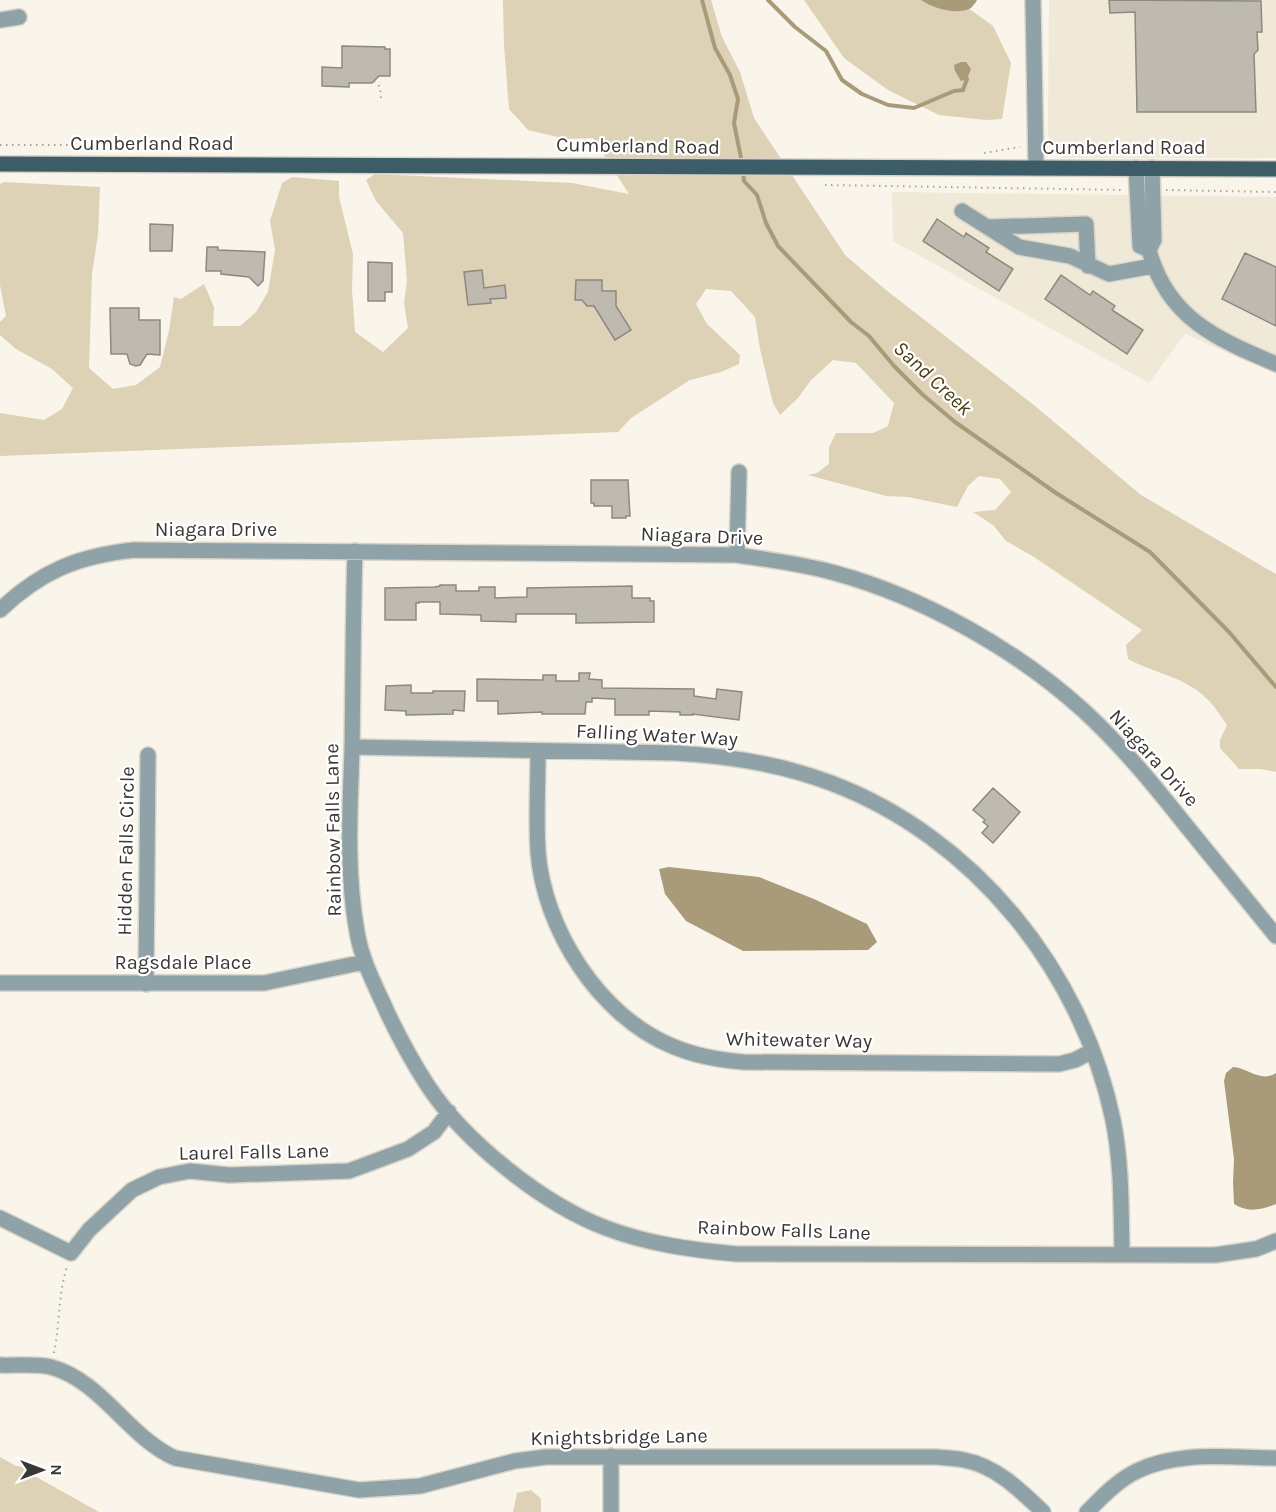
<svg xmlns="http://www.w3.org/2000/svg" width="1276" height="1512" font-family="Karla,sans-serif">
<rect width="100%" height="100%" fill="#faf5ea"/>
<path fill="#f0e9d8" d="M 1049,0 L 1276,0 L 1276,158 L 1063,158 L 1048,135 Z
M 892,192 L 1276,197 L 1276,374 L 1185,334 L 1149,383 L 893,241 Z"/>
<path fill="#ddd1b6" d="M 503,0 L 711,0 L 722,37 L 740,72 L 754,118 L 845,255 L 886,290 L 1035,406 L 1141,495 L 1276,574 L 1276,772 L 1261,769 L 1239,769 L 1220,748 L 1220,740 L 1227,725 C 1221,717 1215,706 1207,699 C 1186,677 1153,673 1128,659 L 1126,645 L 1142,630 L 1034,557 L 1006,541 L 993,525 L 973,512 L 995,510 L 1011,492 L 1000,479 L 979,476 L 968,486 L 957,507 L 908,497 L 886,496 L 808,475 L 817,473 L 829,464 L 829,447 L 836,433 L 873,433 L 888,426 L 894,403 L 856,363 L 833,360 L 811,380 L 798,398 L 780,415 L 773,403 L 760,349 L 755,317 L 731,291 L 706,289 L 696,304 L 707,324 L 740,355 L 739,364 L 721,372 L 690,380 L 631,418 L 618,432 L 0,456 L 0,413 L 44,420 L 62,409 L 73,388 L 52,369 L 16,349 L 0,335 L 0,322 L 6,316 L 0,285 L 0,184 L 4,182 L 100,187 L 98,234 L 92,274 L 89,368 L 113,389 L 136,385 L 160,367 L 169,331 L 174,297 L 181,299 L 204,284 L 214,307 L 213,326 L 240,326 L 256,312 L 268,292 L 275,250 L 270,221 L 282,183 L 292,177 L 339,181 L 339,197 L 353,254 L 352,290 L 355,332 L 383,352 L 408,328 L 404,303 L 407,281 L 403,233 L 376,201 L 366,180 L 375,174 L 572,183 L 629,194 L 593,138 L 566,139 L 528,130 L 509,109 L 504,45 Z
M 804,0 L 957,0 L 993,26 L 1011,63 L 1002,119 L 986,120 L 939,115 L 888,90 L 844,58 Z
M 0,1457 L 16,1466 L 25,1467 L 31,1474 L 99,1512 L 0,1512 Z
M 531,1490 L 541,1499 L 541,1512 L 513,1512 L 517,1493 Z"/>
<path fill="#a99b79" d="M 921,0 L 977,0 C 977,1 972,7 971,8 C 958,16 932,8 921,0 Z
M 961,62 L 966,62 L 971,69 L 967,79 L 961,81 L 955,71 L 954,65 Z
M 669,867 L 759,877 L 814,899 L 867,924 L 877,942 L 868,950 L 743,951 L 686,921 L 665,894 L 659,869 Z
M 1233,1067 C 1248,1068 1261,1083 1276,1073 L 1276,1204 C 1262,1210 1247,1213 1234,1204 L 1233,1182 L 1234,1159 L 1224,1081 L 1226,1073 Z"/>
<g fill="none" stroke-linecap="round" stroke-linejoin="round">
<path stroke="#a99b79" stroke-width="4" d="M 702,0 L 715,48 L 730,75 L 738,99 L 734,123 L 742,163
M 768,0 L 795,27 L 826,51 L 842,80 L 862,94 L 888,105 L 914,108 L 954,91 L 963,90 L 967,79
M 743,170 L 744,181 L 757,195 L 766,223 L 778,246 L 851,322 L 869,336 L 894,366 L 923,395 L 955,422 L 1056,493 L 1150,552 L 1229,632 L 1276,687"/>
</g>
<path fill="#bfbab0" stroke="#8d897f" stroke-width="1.5" d="M 1109,0 L 1261,1 L 1262,32 L 1257,32 L 1258,50 L 1254,54 L 1256,112 L 1137,112 L 1135,12 L 1110,13 Z
M 342,46 L 385,47 L 385,49 L 390,49 L 390,76 L 379,76 L 372,83 L 349,83 L 349,87 L 322,86 L 322,67 L 342,68 Z
M 937,219 L 964,237 L 966,233 L 989,248 L 986,252 L 1013,269 L 999,291 L 923,241 Z
M 150,224 L 173,225 L 172,251 L 150,251 Z
M 207,247 L 218,247 L 218,250 L 265,252 L 263,281 L 258,286 L 249,277 L 221,274 L 221,271 L 206,271 Z
M 1245,253 L 1276,267 L 1276,326 L 1222,299 Z
M 368,262 L 392,263 L 392,292 L 385,292 L 385,301 L 368,301 Z
M 482,270 L 484,288 L 505,285 L 506,298 L 490,299 L 491,303 L 468,305 L 464,272 Z
M 1061,275 L 1090,295 L 1093,291 L 1115,306 L 1112,310 L 1143,330 L 1127,354 L 1045,299 Z
M 576,280 L 602,280 L 602,291 L 616,291 L 616,306 L 631,330 L 615,340 L 594,306 L 587,306 L 582,300 L 575,300 Z
M 110,308 L 139,308 L 139,320 L 160,320 L 160,355 L 147,354 L 140,365 L 136,366 L 130,364 L 127,354 L 111,354 Z
M 591,480 L 628,480 L 630,516 L 626,516 L 626,518 L 612,518 L 612,506 L 594,506 L 594,503 L 591,503 Z
M 440,585 L 456,585 L 456,591 L 479,591 L 479,587 L 495,587 L 495,598 L 527,597 L 527,588 L 632,586 L 632,598 L 650,598 L 650,601 L 654,601 L 654,622 L 576,623 L 576,614 L 516,614 L 516,622 L 481,621 L 481,615 L 440,614 L 440,602 L 419,602 L 419,603 L 416,603 L 416,620 L 385,620 L 385,588 L 434,587 L 440,586 Z
M 579,673 L 590,673 L 589,679 L 602,680 L 602,688 L 694,689 L 694,696 L 716,699 L 717,689 L 742,692 L 739,720 L 693,714 L 693,715 L 680,715 L 680,712 L 649,711 L 649,715 L 615,715 L 615,699 L 592,698 L 592,702 L 586,702 L 585,714 L 542,714 L 542,712 L 498,714 L 498,701 L 477,701 L 477,679 L 543,680 L 543,675 L 556,675 L 556,681 L 579,681 Z
M 411,685 L 411,693 L 433,693 L 433,691 L 465,691 L 464,711 L 453,710 L 453,714 L 406,715 L 406,711 L 385,710 L 386,686 Z
M 993,788 L 1020,812 L 993,843 L 982,833 L 988,826 L 983,822 L 985,820 L 973,810 Z"/>
<g fill="none" stroke-linecap="round" stroke-linejoin="round">
<defs>
<path id="minor" d="M 1033,0 L 1036,168
M 0,20 L 19,17
M 1136,168 L 1140,246 L 1149,250
M 1152,168 L 1154,240 L 1149,250 C 1167,318 1217,339 1276,364
M 962,211 L 1019,247 L 1070,256 L 1109,274 L 1153,266
M 988,227 L 1086,224 L 1088,266
M 355,551 C 353,617 353,683 352,749 C 350,809 346,872 357,932 C 362,962 376,987 388,1014 C 400,1039 413,1063 428,1086 C 465,1142 543,1204 606,1228 C 648,1244 692,1250 737,1254 L 1215,1255 L 1256,1249 L 1276,1241
M 737,555 L 739,472
M 0,610 C 41,571 78,556 134,550 L 737,555 C 770,560 803,564 835,573 C 923,597 1017,650 1084,711 C 1121,745 1153,784 1184,823 C 1215,861 1245,898 1276,936
M 352,747 L 676,753 C 730,756 781,764 831,783 C 974,837 1082,971 1113,1120 C 1122,1164 1121,1210 1122,1255
M 538,751 C 538,784 536,819 538,852 C 544,929 599,1016 672,1046 C 695,1056 719,1060 743,1062 L 1059,1064 L 1075,1060 L 1092,1051
M 0,983 L 264,983 L 364,962
M 146,984 L 148,755
M 0,1218 L 71,1253 L 89,1230 L 132,1190 L 159,1177 L 190,1171 L 229,1175 L 349,1171 L 408,1149 L 434,1132 L 449,1112
M 0,1365 C 16,1366 36,1363 51,1367 C 102,1381 128,1437 175,1458 L 359,1490 L 420,1486 L 515,1461 L 546,1457 L 935,1457 C 945,1458 955,1458 964,1460 C 996,1466 1020,1490 1043,1512
M 611,1512 L 611,1456
M 1087,1512 C 1102,1497 1118,1480 1137,1471 C 1179,1450 1231,1458 1276,1458"/>
<path id="major" d="M 0,164 L 1276,169"/>
</defs>
<use href="#minor" stroke="#d7d3c9" stroke-width="18"/>
<use href="#major" stroke="#d7d3c9" stroke-width="18"/>
<path stroke="#a7a49c" stroke-width="2" stroke-dasharray="1.5 4.5" stroke-linecap="butt" d="M 374,81 L 380,87 L 381,98
M 0,145 L 84,145
M 984,153 L 1020,147
M 825,185 L 1122,190
M 1166,190 L 1276,192
M 54,1353 C 60,1324 58,1294 67,1267"/>
<use href="#minor" stroke="#8fa2a8" stroke-width="15"/>
<use href="#major" stroke="#3c5d68" stroke-width="15"/>
</g>
<g text-anchor="middle" dominant-baseline="central" stroke-width="4.5" stroke-linejoin="round" paint-order="stroke">
<g font-size="20" fill="#3a3834" stroke="#fff">
<text x="152" y="143">Cumberland Road</text>
<text transform="translate(638 146) rotate(1)">Cumberland Road</text>
<text x="1124" y="147">Cumberland Road</text>
<text x="216" y="529">Niagara Drive</text>
<text transform="translate(702 536) rotate(2)">Niagara Drive</text>
<text transform="translate(657 735) rotate(3)">Falling Water Way</text>
<text transform="translate(1154 758) rotate(48)">Niagara Drive</text>
<text transform="translate(333 830) rotate(-91)">Rainbow Falls Lane</text>
<text transform="translate(126 851) rotate(-89)">Hidden Falls Circle</text>
<text x="183" y="962">Ragsdale Place</text>
<text transform="translate(799 1040) rotate(1)">Whitewater Way</text>
<text transform="translate(254 1152) rotate(-1)">Laurel Falls Lane</text>
<text transform="translate(784 1230) rotate(2)">Rainbow Falls Lane</text>
<text transform="translate(619 1437) rotate(-1)">Knightsbridge Lane</text>
</g>
<g font-size="21" font-style="italic" fill="#4f3f13" stroke="#fff">
<text transform="translate(933 378) rotate(43)">Sand Creek</text>
</g>
</g>
<g transform="translate(42 1470) rotate(90)" stroke="#ffffff" stroke-width="4.5" paint-order="stroke">
<path d="M0-4.5L10 22L0 15L-10 22Z" fill="#3a3834"/>
<text y="-9" font-size="16" font-weight="bold" text-anchor="middle" fill="#3a3834">N</text>
</g>
</svg>
